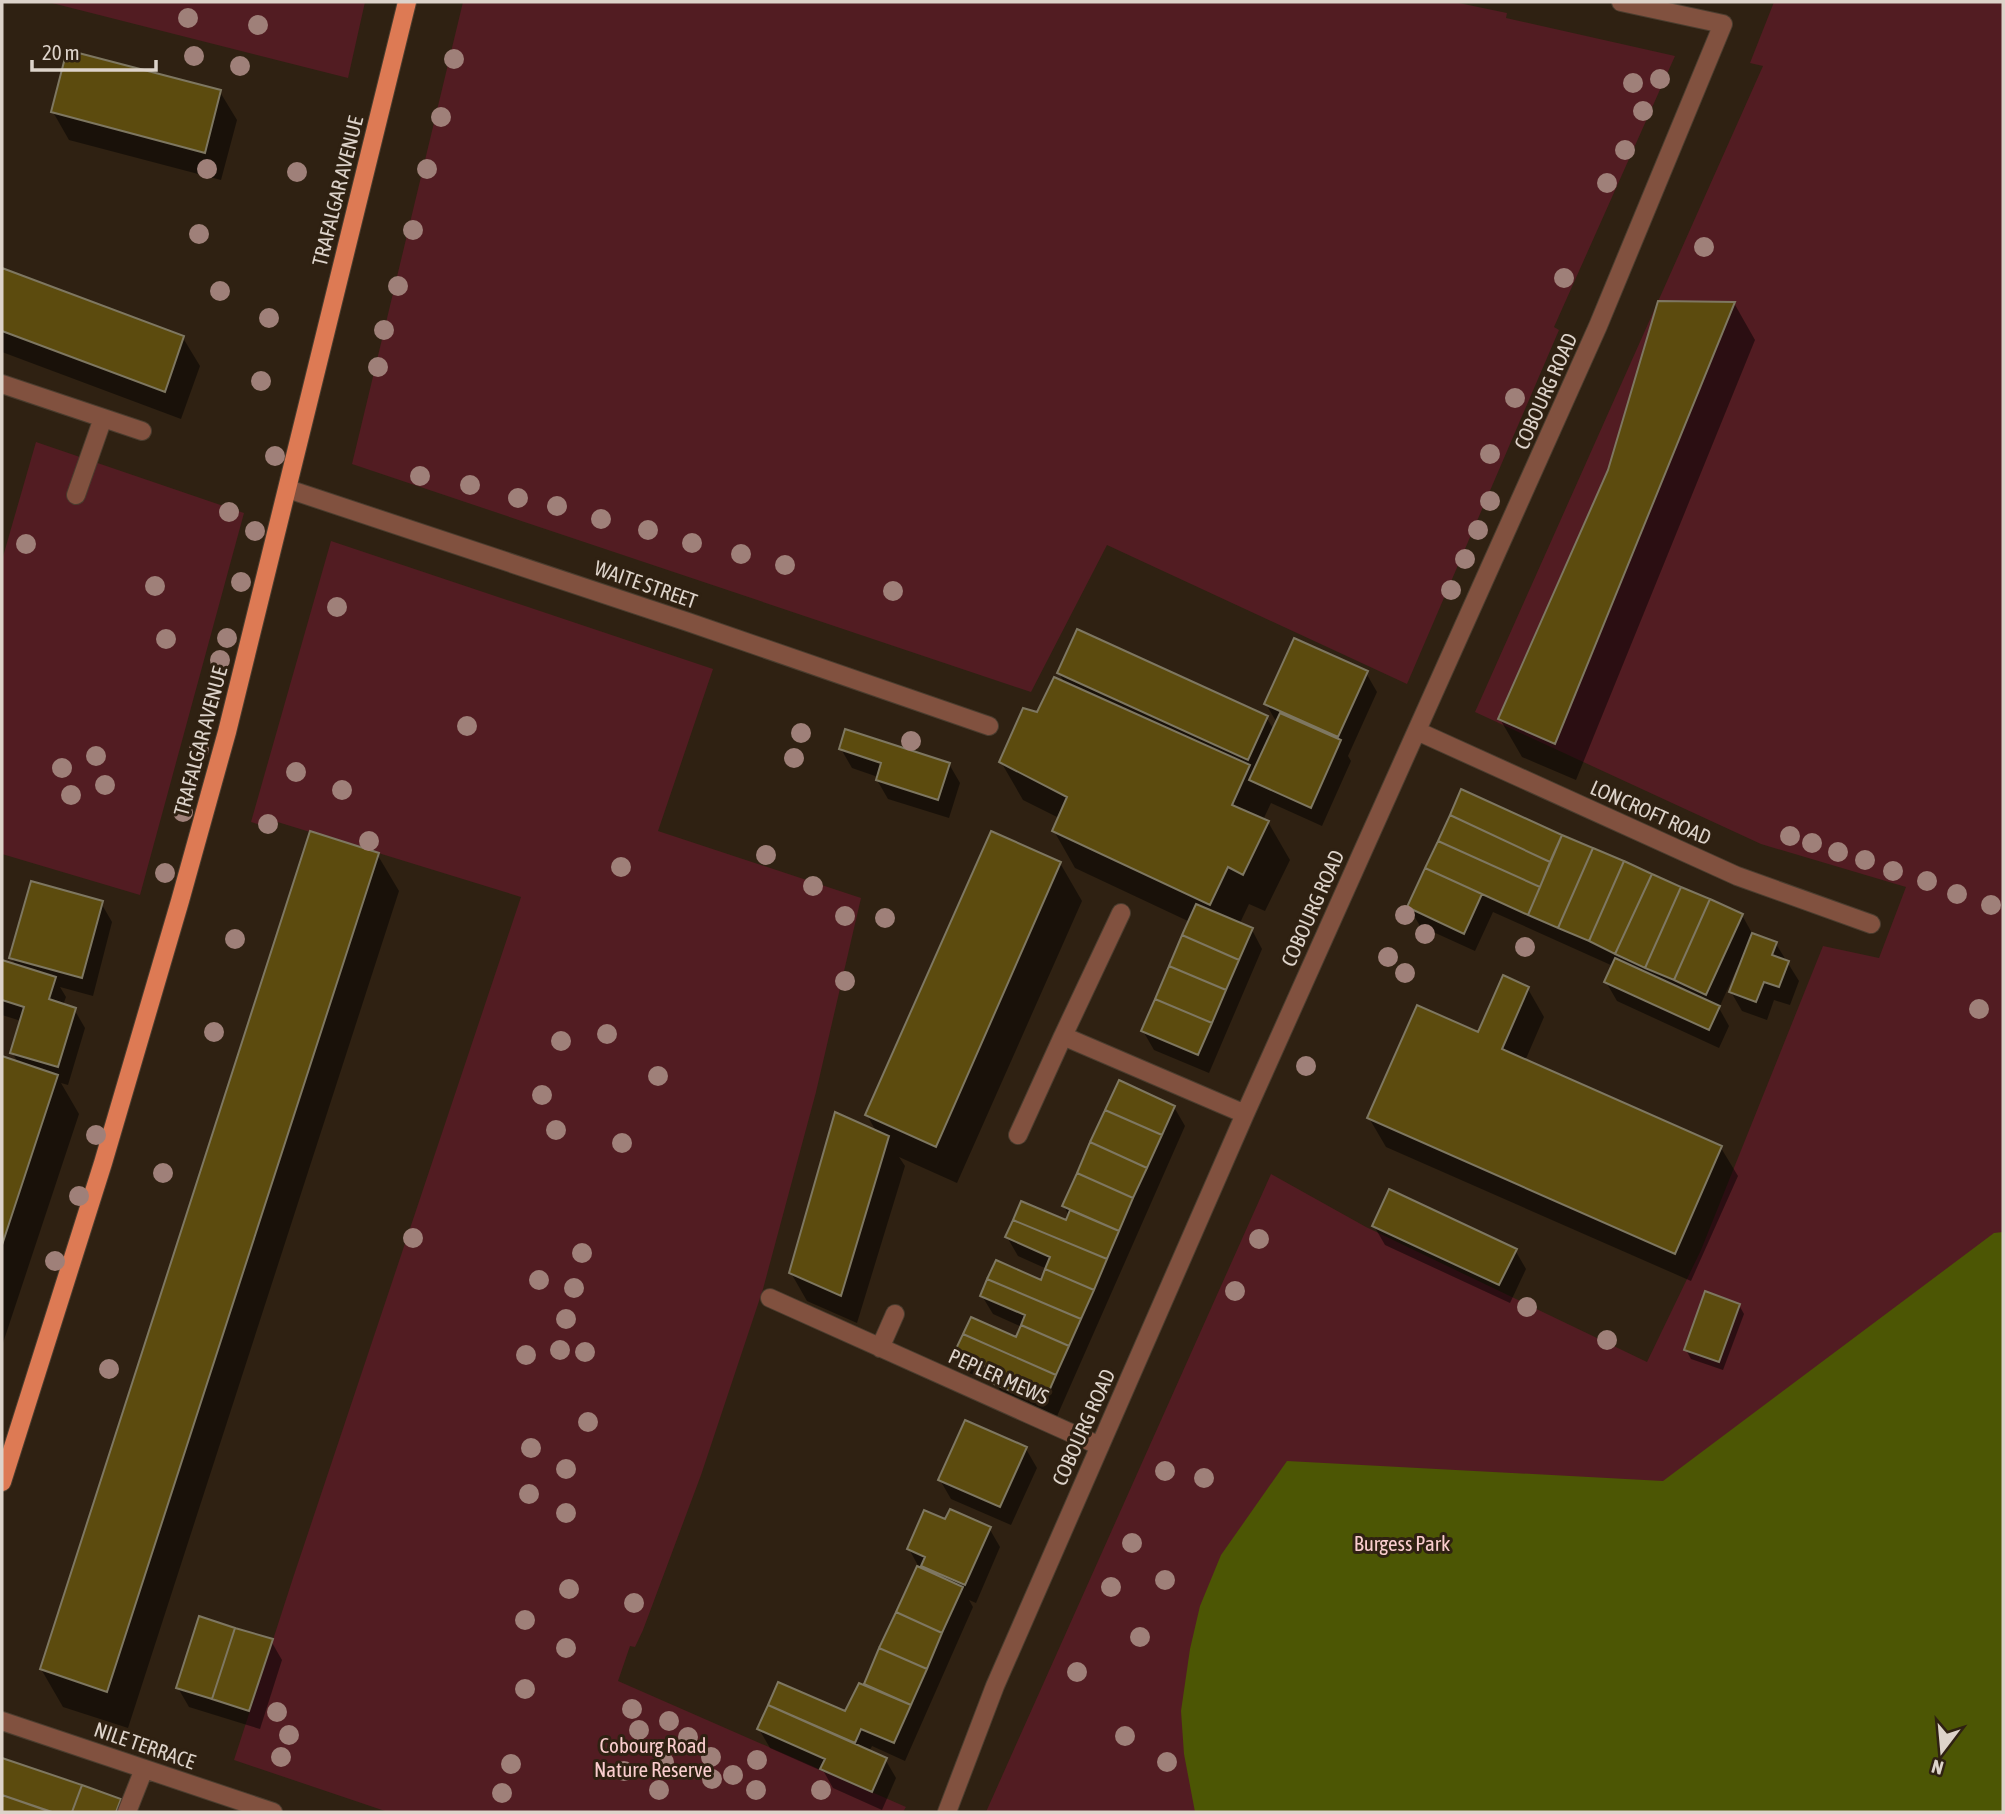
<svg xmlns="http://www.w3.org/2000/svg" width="2005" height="1814" font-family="'Asap Condensed',sans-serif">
<rect width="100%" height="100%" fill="#2f2112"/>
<path fill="#521c22" d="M 48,2 L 365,2 L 348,78 Z
M 463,2 L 1454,2 L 1507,13 L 1506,18 L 1675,56 L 1554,327 L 1559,330 L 1407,684 L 1107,545 L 1031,692 L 352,464 Z
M 1774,2 L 2003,2 L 2003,1812 L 986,1812 L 1271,1174 L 1366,1227 L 1647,1362 L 1701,1250 L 1823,946 L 1879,958 L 1906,887 L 1761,844 L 1475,712 L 1763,66 L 1750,63 Z
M 36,442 L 244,513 L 140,895 L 2,854 L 2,560 Z
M 331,541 L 713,669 L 658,831 L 861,898 L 816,1092 L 763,1289 L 701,1475 L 643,1630 L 635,1647 L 630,1646 L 618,1681 L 906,1807 L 903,1812 L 388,1812 L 234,1760 L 293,1578 L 521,897 L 271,820 L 264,826 L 251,822 Z"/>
<path fill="#4c5604" d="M 2003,1232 L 2003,1812 L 1195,1812 L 1184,1754 L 1181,1711 L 1190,1649 L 1200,1606 L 1221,1555 L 1287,1461 L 1663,1481 L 1994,1233 Z"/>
<path fill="#0007" d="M 220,92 L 237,120 L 221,180 L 69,140 L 53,112 Z
M 2,270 L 183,338 L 200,366 L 181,419 L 2,352 Z
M 1734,303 L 1755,340 L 1576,780 L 1522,757 L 1500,719 Z
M 1059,673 L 1266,717 L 1274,730 L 1277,723 L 1266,704 L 1366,673 L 1377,692 L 1348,756 L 1351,761 L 1322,826 L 1271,803 L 1263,820 L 1268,822 L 1290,860 L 1265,911 L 1249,904 L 1239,925 L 1252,930 L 1262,949 L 1209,1073 L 1154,1050 L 1143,1031 L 1190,922 L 1075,868 L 1054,831 L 1059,818 L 1023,800 L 1001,762 L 1038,714 L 1065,684 Z
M 841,749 L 949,764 L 960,783 L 949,818 L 888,799 L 877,780 L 878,777 L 852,768 Z
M 1462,792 L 1742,915 L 1753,935 L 1776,944 L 1799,981 L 1790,1005 L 1774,1000 L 1767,1020 L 1742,1011 L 1731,992 L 1741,967 L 1738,966 L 1719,1008 L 1729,1026 L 1719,1048 L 1617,1001 L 1606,982 L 1613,966 L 1493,912 L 1475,951 L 1420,926 L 1409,907 Z
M 377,854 L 399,891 L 128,1728 L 63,1707 L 41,1669 Z
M 1060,863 L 1082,901 L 957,1183 L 899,1157 L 905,1166 L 857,1323 L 807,1301 L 791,1273 L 877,1133 L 867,1115 Z
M 101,903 L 112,922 L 93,996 L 60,987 L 66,997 L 63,1005 L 74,1009 L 85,1028 L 68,1085 L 61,1083 L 79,1114 L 2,1346 L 2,1058 L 18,1063 L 12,1052 L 21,1021 L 2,1015 L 2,962 L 16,966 L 11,957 Z
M 1528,989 L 1544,1017 L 1525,1061 L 1721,1148 L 1738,1176 L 1691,1281 L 1386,1147 L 1369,1118 L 1479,1034 Z
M 1174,1107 L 1185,1126 L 1054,1423 L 1007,1403 L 997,1385 L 967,1372 L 956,1353 L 1017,1339 L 1022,1327 L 993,1314 L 982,1296 L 1042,1282 L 1047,1269 L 1018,1256 L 1007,1237 L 1066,1223 L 1069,1216 L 1064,1206 Z
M 1374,1226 L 1515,1250 L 1526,1269 L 1510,1303 L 1385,1245 Z
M 1739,1305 L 1744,1314 L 1723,1370 L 1691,1359 L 1686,1350 Z
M 1026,1449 L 1037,1468 L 1011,1525 L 951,1499 L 940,1480 Z
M 946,1521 L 989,1528 L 1000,1547 L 976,1603 L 969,1600 L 973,1607 L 905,1761 L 872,1746 L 869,1752 L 885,1759 L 896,1778 L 882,1810 L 833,1788 L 824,1772 L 770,1748 L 759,1729 L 779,1684 L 846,1713 L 865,1686 L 917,1569 L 921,1571 L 909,1549 Z
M 271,1641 L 282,1660 L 260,1729 L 189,1707 L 178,1688 Z
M 2,1760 L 119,1800 L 125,1809 L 124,1812 L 2,1812 Z"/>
<path fill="#5c4b0e" stroke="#7e7761" stroke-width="2" d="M 67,50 L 221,90 L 205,153 L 51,112 Z
M 2,268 L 184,336 L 165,392 L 2,331 Z
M 1658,301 L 1735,302 L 1555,744 L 1498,719 L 1608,470 Z
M 1077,629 L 1268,716 L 1248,760 L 1057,673 Z
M 1294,638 L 1368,671 L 1338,737 L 1264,704 Z
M 1054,677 L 1250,765 L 1232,805 L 1269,821 L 1243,875 L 1228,867 L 1210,905 L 1052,831 L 1067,797 L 999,762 L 1023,708 L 1037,712 Z
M 1280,713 L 1341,740 L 1311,808 L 1249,780 Z
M 845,729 L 950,763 L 938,800 L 876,780 L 881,763 L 839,749 Z
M 1461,789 L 1562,835 L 1550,862 L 1450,815 Z
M 1450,815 L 1550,862 L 1540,887 L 1438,841 Z
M 310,831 L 379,853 L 107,1692 L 40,1669 Z
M 991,831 L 1061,862 L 936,1147 L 865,1115 Z
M 1562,835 L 1593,848 L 1558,928 L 1528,915 Z
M 1438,841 L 1540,887 L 1528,915 L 1425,868 Z
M 1593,848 L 1624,861 L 1589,941 L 1558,928 Z
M 1624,861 L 1652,874 L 1615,954 L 1589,941 Z
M 1425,868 L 1482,894 L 1464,934 L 1407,907 Z
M 1652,874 L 1681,887 L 1645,968 L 1615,954 Z
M 31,881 L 103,901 L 82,978 L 9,958 Z
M 1681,887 L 1710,899 L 1674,980 L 1645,968 Z
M 1710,899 L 1743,914 L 1706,995 L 1674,980 Z
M 1196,904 L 1253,928 L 1239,960 L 1182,935 Z
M 1752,933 L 1777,942 L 1772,955 L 1789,961 L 1779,987 L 1764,982 L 1756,1002 L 1729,992 Z
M 1182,935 L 1239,960 L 1226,990 L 1169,966 Z
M 1615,958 L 1720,1006 L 1709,1030 L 1604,982 Z
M 2,960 L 56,977 L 49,999 L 76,1008 L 58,1067 L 10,1053 L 24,1007 L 2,1000 Z
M 1169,966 L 1226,990 L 1212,1023 L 1155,999 Z
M 1503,975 L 1529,987 L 1502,1049 L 1722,1146 L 1675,1254 L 1367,1118 L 1417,1005 L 1478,1032 Z
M 1155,999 L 1212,1023 L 1198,1055 L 1141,1031 Z
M 2,1056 L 58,1075 L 2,1245 Z
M 1119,1080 L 1175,1106 L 1162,1135 L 1105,1110 Z
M 1105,1110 L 1162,1135 L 1147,1168 L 1090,1142 Z
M 835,1112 L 889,1136 L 841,1296 L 789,1273 Z
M 1090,1142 L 1147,1168 L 1133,1198 L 1077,1173 Z
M 1077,1173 L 1133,1198 L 1119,1231 L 1062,1206 Z
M 1389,1189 L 1517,1249 L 1499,1285 L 1372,1226 Z
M 1021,1201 L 1066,1220 L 1070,1210 L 1119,1231 L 1107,1259 L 1013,1220 Z
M 1013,1220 L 1107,1259 L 1094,1290 L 1045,1269 L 1050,1257 L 1005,1237 Z
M 996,1260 L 1041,1280 L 1045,1269 L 1094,1290 L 1081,1319 L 987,1279 Z
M 987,1279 L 1081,1319 L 1069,1346 L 1021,1325 L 1025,1315 L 980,1296 Z
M 1705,1291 L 1740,1304 L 1719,1362 L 1684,1350 Z
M 971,1317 L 1016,1337 L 1021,1325 L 1069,1346 L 1056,1375 L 963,1334 Z
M 963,1334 L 1056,1375 L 1043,1405 L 994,1384 L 999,1373 L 954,1353 Z
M 965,1420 L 1027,1447 L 1000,1507 L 938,1480 Z
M 950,1509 L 991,1527 L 965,1585 L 921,1566 L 925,1557 L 907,1549 L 924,1510 L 945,1519 Z
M 917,1566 L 963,1587 L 942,1633 L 896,1612 Z
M 896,1612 L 942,1633 L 927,1669 L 879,1648 Z
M 199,1616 L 235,1628 L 212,1699 L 176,1688 Z
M 235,1628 L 273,1639 L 249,1711 L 212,1699 Z
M 879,1648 L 927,1669 L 911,1705 L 864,1684 Z
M 778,1682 L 845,1711 L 859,1683 L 911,1705 L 894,1743 L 861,1729 L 855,1743 L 768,1705 Z
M 768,1705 L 887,1758 L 872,1792 L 820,1769 L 825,1759 L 757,1729 Z
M 2,1758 L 82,1785 L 72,1812 L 52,1812 L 2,1795 Z
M 82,1785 L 121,1799 L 116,1812 L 72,1812 Z
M 2,1795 L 48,1811 L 48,1812 L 2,1812 Z"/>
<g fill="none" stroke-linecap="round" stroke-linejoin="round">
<defs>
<path id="minor" d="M 2,384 L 142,431
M 288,489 L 688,622 L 989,726
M 76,495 L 103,418
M 1417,731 L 1737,876 L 1871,924
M 1063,1036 L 1121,913
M 1018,1135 L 1063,1036 L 1245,1114
M 770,1298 L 1100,1446
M 880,1348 L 895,1314
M 2,1721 L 273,1812
M 127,1812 L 144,1769
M 947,1812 L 995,1686 L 1245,1114 L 1598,326 L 1723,24 L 1621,2"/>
<path id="major" d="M 2,1482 L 103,1163 L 180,901 L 227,732 L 407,2"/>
</defs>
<use href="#minor" stroke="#4b3d2f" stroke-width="20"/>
<use href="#major" stroke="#4b3d2f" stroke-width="20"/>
<use href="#minor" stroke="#81513f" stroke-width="18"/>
<use href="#major" stroke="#dd7a54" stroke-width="18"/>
</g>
<g fill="#9f8079">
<circle cx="188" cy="18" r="10"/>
<circle cx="258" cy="25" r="10"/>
<circle cx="194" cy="56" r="10"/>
<circle cx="454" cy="59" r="10"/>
<circle cx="240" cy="66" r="10"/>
<circle cx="1660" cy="79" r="10"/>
<circle cx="1633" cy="83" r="10"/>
<circle cx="1643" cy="111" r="10"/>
<circle cx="441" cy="117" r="10"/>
<circle cx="1625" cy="150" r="10"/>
<circle cx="207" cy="169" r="10"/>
<circle cx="427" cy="169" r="10"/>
<circle cx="297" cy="172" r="10"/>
<circle cx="1607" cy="183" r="10"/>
<circle cx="413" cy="230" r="10"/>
<circle cx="199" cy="234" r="10"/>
<circle cx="1704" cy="247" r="10"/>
<circle cx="1564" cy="278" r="10"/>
<circle cx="398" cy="286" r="10"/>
<circle cx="220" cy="291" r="10"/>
<circle cx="269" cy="318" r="10"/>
<circle cx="384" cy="330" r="10"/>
<circle cx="378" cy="367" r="10"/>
<circle cx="261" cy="381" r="10"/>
<circle cx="1515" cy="398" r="10"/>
<circle cx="1490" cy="454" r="10"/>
<circle cx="275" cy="456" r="10"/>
<circle cx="420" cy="476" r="10"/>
<circle cx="470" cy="485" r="10"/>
<circle cx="518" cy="498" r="10"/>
<circle cx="1490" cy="501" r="10"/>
<circle cx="557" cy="506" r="10"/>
<circle cx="229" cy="512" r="10"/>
<circle cx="601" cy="519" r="10"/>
<circle cx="648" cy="530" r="10"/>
<circle cx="1478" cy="530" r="10"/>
<circle cx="255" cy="531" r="10"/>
<circle cx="692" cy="543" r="10"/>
<circle cx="26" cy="544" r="10"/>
<circle cx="741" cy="554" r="10"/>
<circle cx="1465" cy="559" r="10"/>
<circle cx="785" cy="565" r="10"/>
<circle cx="241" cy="582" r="10"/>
<circle cx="155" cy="586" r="10"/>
<circle cx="1451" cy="590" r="10"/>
<circle cx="893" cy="591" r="10"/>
<circle cx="337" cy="607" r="10"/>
<circle cx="227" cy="638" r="10"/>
<circle cx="166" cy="639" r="10"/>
<circle cx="220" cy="660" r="10"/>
<circle cx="467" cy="726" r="10"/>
<circle cx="801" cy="733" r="10"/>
<circle cx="911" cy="741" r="10"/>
<circle cx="199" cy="749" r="10"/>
<circle cx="96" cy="756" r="10"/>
<circle cx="794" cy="758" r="10"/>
<circle cx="62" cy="768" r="10"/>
<circle cx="296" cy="772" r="10"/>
<circle cx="105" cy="785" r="10"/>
<circle cx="342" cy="790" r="10"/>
<circle cx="71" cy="795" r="10"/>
<circle cx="183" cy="812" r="10"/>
<circle cx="268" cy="824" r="10"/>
<circle cx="1790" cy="836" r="10"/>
<circle cx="369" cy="841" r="10"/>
<circle cx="1812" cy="843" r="10"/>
<circle cx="1838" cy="852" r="10"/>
<circle cx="766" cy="855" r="10"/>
<circle cx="1865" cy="860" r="10"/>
<circle cx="621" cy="867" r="10"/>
<circle cx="1893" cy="871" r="10"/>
<circle cx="165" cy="873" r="10"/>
<circle cx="1927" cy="881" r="10"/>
<circle cx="813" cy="886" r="10"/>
<circle cx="1957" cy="894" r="10"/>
<circle cx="1991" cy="905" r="10"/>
<circle cx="1405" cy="915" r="10"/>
<circle cx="845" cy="916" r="10"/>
<circle cx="885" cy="918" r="10"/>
<circle cx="1425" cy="934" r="10"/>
<circle cx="235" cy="939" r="10"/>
<circle cx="1525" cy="947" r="10"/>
<circle cx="1388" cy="957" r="10"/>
<circle cx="1405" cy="973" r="10"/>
<circle cx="845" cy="981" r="10"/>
<circle cx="1979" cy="1009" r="10"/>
<circle cx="214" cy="1032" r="10"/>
<circle cx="607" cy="1034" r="10"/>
<circle cx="561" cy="1041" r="10"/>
<circle cx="1306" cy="1066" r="10"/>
<circle cx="658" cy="1076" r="10"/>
<circle cx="542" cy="1095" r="10"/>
<circle cx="556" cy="1130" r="10"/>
<circle cx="96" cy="1135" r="10"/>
<circle cx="622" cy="1143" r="10"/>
<circle cx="163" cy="1173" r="10"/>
<circle cx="79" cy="1196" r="10"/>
<circle cx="413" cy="1238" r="10"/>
<circle cx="1259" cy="1239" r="10"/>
<circle cx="582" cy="1253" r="10"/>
<circle cx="55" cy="1261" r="10"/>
<circle cx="539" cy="1280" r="10"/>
<circle cx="574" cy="1288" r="10"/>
<circle cx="1235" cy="1291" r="10"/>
<circle cx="1527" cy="1307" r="10"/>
<circle cx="566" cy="1319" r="10"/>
<circle cx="1607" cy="1340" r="10"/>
<circle cx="560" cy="1350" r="10"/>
<circle cx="585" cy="1352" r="10"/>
<circle cx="526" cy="1355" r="10"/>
<circle cx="109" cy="1369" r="10"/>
<circle cx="588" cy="1422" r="10"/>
<circle cx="531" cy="1448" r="10"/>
<circle cx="566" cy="1469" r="10"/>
<circle cx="1165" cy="1471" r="10"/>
<circle cx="1204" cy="1478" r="10"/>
<circle cx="529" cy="1494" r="10"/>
<circle cx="566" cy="1513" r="10"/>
<circle cx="1132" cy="1543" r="10"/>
<circle cx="1165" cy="1580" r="10"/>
<circle cx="1111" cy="1587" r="10"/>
<circle cx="569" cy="1589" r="10"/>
<circle cx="634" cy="1603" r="10"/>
<circle cx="525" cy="1620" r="10"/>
<circle cx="1140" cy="1637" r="10"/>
<circle cx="566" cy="1648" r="10"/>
<circle cx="1077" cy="1672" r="10"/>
<circle cx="525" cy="1689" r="10"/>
<circle cx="632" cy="1709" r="10"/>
<circle cx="277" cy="1712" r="10"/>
<circle cx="669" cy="1721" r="10"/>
<circle cx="639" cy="1730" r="10"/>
<circle cx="289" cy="1735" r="10"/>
<circle cx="1125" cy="1736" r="10"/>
<circle cx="688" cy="1737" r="10"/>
<circle cx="281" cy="1757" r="10"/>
<circle cx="711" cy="1757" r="10"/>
<circle cx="757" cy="1760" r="10"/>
<circle cx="664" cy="1762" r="10"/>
<circle cx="1167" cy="1762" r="10"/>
<circle cx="511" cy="1764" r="10"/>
<circle cx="624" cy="1771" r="10"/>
<circle cx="733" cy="1775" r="10"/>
<circle cx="712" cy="1779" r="10"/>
<circle cx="659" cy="1790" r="10"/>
<circle cx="756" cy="1790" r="10"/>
<circle cx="821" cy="1790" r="10"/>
<circle cx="502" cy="1793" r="10"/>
</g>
<g text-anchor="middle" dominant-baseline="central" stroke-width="6" stroke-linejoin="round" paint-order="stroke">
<g font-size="21" fill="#ddd3ca" stroke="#2f2112">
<text transform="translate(337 191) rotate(-76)">TRAFALGAR AVENUE</text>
<text transform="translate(1545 391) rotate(-66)">COBOURG ROAD</text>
<text transform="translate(646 584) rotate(19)">WAITE STREET</text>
<text transform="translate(200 741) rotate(-75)">TRAFALGAR AVENUE</text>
<text transform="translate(1651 812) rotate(24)">LONCROFT ROAD</text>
<text transform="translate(1312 908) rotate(-66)">COBOURG ROAD</text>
<text transform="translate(999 1376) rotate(24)">PEPLER MEWS</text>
<text transform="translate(1083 1427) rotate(-66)">COBOURG ROAD</text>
<text transform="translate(145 1745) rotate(19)">NILE TERRACE</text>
</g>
<g font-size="21" fill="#facdce" stroke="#2f2112">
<text x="1402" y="1543">Burgess Park</text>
<text x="653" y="1745">Cobourg Road<tspan x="653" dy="24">Nature Reserve</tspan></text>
</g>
</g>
<rect width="2005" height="1814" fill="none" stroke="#ddd3ca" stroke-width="7"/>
<g transform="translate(1942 1751) rotate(196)" stroke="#2f2112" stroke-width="5" paint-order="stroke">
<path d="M0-5L12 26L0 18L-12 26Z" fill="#ddd3ca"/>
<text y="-10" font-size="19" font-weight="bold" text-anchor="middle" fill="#ddd3ca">N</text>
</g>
<path d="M32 60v10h124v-10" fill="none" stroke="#ddd3ca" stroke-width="3.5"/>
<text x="42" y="60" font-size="21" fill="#ddd3ca" stroke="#2f2112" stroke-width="5" paint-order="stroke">20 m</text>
</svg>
